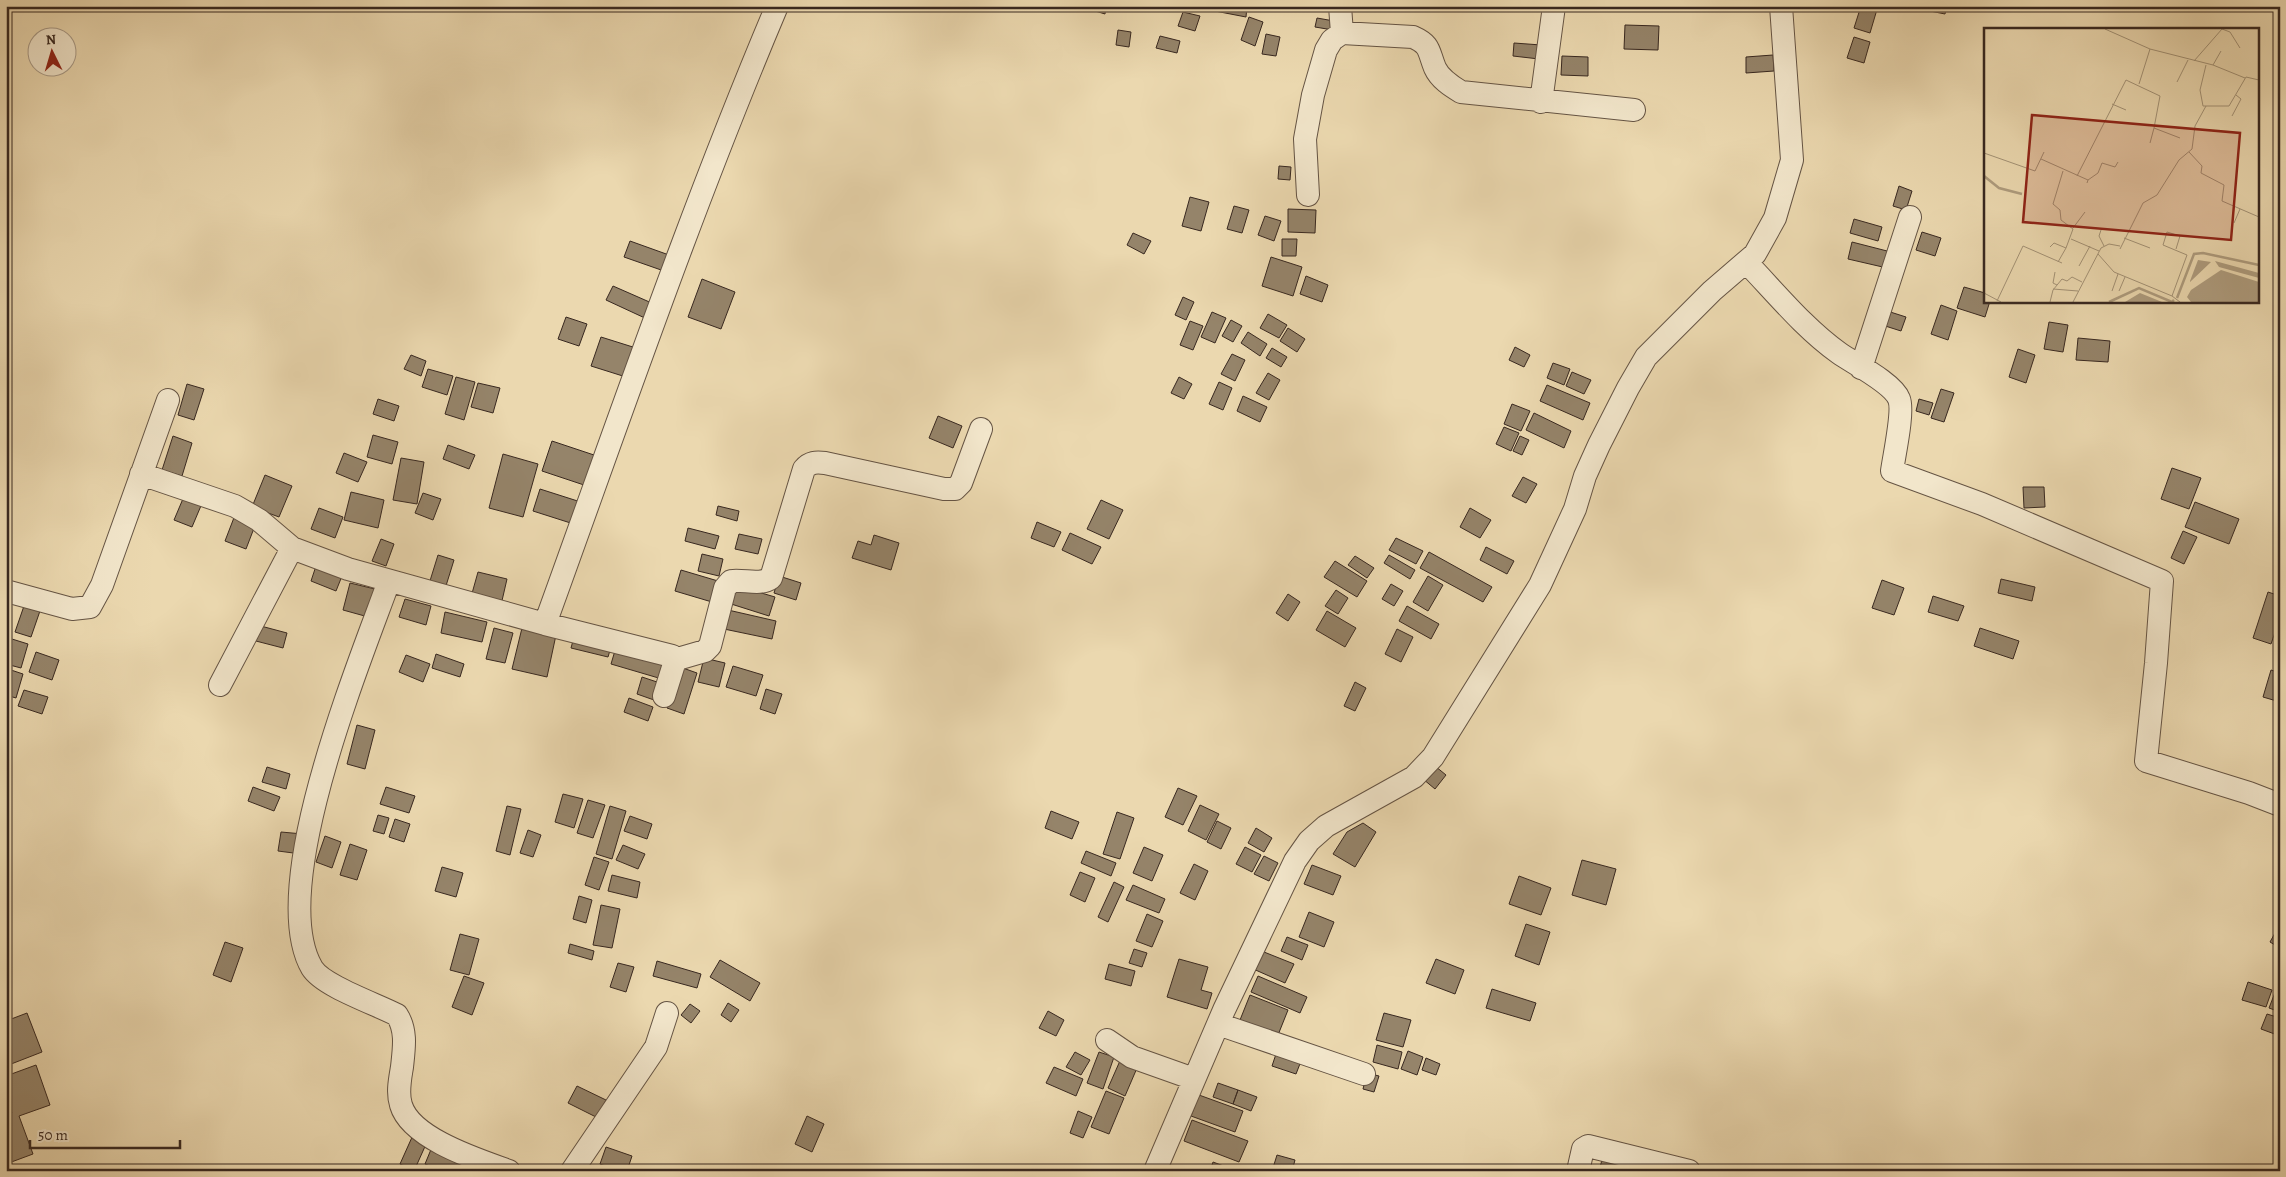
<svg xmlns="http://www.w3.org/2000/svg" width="2286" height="1177" font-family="Alegreya,serif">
<rect width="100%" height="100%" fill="#ebd8af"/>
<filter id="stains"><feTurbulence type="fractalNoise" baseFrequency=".004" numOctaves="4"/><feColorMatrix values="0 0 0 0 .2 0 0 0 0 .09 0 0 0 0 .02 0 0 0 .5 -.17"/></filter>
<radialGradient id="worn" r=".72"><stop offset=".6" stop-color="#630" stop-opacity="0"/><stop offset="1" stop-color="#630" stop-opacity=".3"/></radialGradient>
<path fill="#95846a" stroke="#382820" d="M 1093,6 L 1106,6 L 1105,14 L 1092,10 Z
M 1189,6 L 1247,6 L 1246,17 Z
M 1861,6 L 1878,6 L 1870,33 L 1854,28 Z
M 1921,6 L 1947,6 L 1945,14 L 1920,9 Z
M 1183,12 L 1200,16 L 1195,31 L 1178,26 Z
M 1249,17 L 1263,22 L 1255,46 L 1241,40 Z
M 1317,18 L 1334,21 L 1333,30 L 1315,27 Z
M 1625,25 L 1659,26 L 1658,50 L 1624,49 Z
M 1118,30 L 1131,32 L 1129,47 L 1116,45 Z
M 1266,34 L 1280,37 L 1276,56 L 1262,54 Z
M 1160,36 L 1180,41 L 1177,53 L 1156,48 Z
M 1854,37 L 1870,42 L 1864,63 L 1847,58 Z
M 1514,43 L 1541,45 L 1539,59 L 1513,56 Z
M 1773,55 L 1774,71 L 1746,73 L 1746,57 Z
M 1562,56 L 1588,57 L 1588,76 L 1561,75 Z
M 1279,166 L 1291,167 L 1290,180 L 1278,179 Z
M 1899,186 L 1912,191 L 1906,210 L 1893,206 Z
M 1190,197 L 1209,202 L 1201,231 L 1182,226 Z
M 1234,206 L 1249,210 L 1242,233 L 1227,229 Z
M 1288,209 L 1316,210 L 1315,233 L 1288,232 Z
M 1265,216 L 1281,221 L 1274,241 L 1258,235 Z
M 1854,219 L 1882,227 L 1878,241 L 1850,233 Z
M 1922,232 L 1941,238 L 1935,256 L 1916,250 Z
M 1133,233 L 1151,241 L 1144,254 L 1127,245 Z
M 1282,239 L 1297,239 L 1296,256 L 1282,256 Z
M 630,241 L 669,255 L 664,271 L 624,257 Z
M 1852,242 L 1891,252 L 1887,268 L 1848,259 Z
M 1271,257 L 1302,267 L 1293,296 L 1262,286 Z
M 1306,276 L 1328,285 L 1322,302 L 1300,294 Z
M 702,279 L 735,292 L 721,329 L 688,317 Z
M 613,286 L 654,304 L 647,319 L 606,300 Z
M 1964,287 L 1985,293 L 1985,301 L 1990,301 L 1985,317 L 1957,308 Z
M 1183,297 L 1194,302 L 1186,320 L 1175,315 Z
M 1941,305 L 1957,311 L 1948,340 L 1931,334 Z
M 1884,310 L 1906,317 L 1901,331 L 1879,324 Z
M 1212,312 L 1226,318 L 1215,343 L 1201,337 Z
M 1268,314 L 1287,325 L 1279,338 L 1260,328 Z
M 566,317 L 587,324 L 579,346 L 558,339 Z
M 1231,320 L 1242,326 L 1233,342 L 1222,336 Z
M 1190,321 L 1203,326 L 1193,350 L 1180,345 Z
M 2049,322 L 2068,325 L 2063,352 L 2044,349 Z
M 1288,328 L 1305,339 L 1297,352 L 1280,341 Z
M 1248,332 L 1267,344 L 1260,356 L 1241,343 Z
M 601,337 L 636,348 L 626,377 L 591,366 Z
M 2078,338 L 2110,341 L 2108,362 L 2076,360 Z
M 1515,347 L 1530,355 L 1524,367 L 1509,360 Z
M 1272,348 L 1287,357 L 1281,367 L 1266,358 Z
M 2018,349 L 2035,355 L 2026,383 L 2009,377 Z
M 1232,354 L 1245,360 L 1235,381 L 1221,374 Z
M 411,355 L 426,361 L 421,376 L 404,369 Z
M 1553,363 L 1570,369 L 1564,385 L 1547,378 Z
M 428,369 L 453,376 L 447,395 L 422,387 Z
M 1572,372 L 1591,380 L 1584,394 L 1566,386 Z
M 1268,373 L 1280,380 L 1269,400 L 1256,393 Z
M 456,377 L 475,382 L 464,420 L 445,414 Z
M 1179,377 L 1192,384 L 1184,399 L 1171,393 Z
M 1219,382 L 1232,388 L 1223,410 L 1209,404 Z
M 478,383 L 500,388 L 493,413 L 471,407 Z
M 187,384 L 204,389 L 194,420 L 178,415 Z
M 1547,385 L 1590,403 L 1583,420 L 1540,401 Z
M 1941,389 L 1954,393 L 1944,422 L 1931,418 Z
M 1243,396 L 1267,407 L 1260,422 L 1237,411 Z
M 378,399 L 399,406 L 394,421 L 373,414 Z
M 1919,399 L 1933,403 L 1929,415 L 1916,411 Z
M 1512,404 L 1530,411 L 1521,431 L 1504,424 Z
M 1534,413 L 1571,431 L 1564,448 L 1526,430 Z
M 938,416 L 962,426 L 953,448 L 929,438 Z
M 1504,427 L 1519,433 L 1511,451 L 1496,444 Z
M 373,435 L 398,442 L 392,464 L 367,457 Z
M 173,436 L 192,443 L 182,476 L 162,470 Z
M 1520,436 L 1529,440 L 1522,455 L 1513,451 Z
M 552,441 L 597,456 L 587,486 L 542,471 Z
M 448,445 L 475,455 L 469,469 L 443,459 Z
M 344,453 L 367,462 L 358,482 L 336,473 Z
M 503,454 L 538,464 L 523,517 L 489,508 Z
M 401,458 L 424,462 L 417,504 L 393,500 Z
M 2172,468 L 2201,478 L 2189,509 L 2161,499 Z
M 265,475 L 292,486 L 279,517 L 252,507 Z
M 1523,477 L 1537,484 L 1526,503 L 1512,496 Z
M 2023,487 L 2044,487 L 2045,507 L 2024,508 Z
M 540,489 L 587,504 L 580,526 L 533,511 Z
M 351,492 L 384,500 L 378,528 L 344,520 Z
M 423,493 L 441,499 L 433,520 L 415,513 Z
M 185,494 L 203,501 L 192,527 L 174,520 Z
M 1101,500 L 1123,510 L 1109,539 L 1087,529 Z
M 2195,502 L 2239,519 L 2229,544 L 2185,527 Z
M 718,506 L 739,511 L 737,521 L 716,515 Z
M 319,508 L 343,517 L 335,538 L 311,529 Z
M 1470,508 L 1491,520 L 1480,538 L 1460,527 Z
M 235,515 L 256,523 L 246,549 L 225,541 Z
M 1037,522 L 1061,532 L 1054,547 L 1031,538 Z
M 688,528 L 719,536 L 715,549 L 685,541 Z
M 2183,531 L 2197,537 L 2184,564 L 2171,558 Z
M 1070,533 L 1101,547 L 1092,564 L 1062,550 Z
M 739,534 L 762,539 L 758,554 L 735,549 Z
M 874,535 L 899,543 L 891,570 L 852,558 L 858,541 L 871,545 Z
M 1396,538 L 1423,551 L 1416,564 L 1389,550 Z
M 381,539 L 394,544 L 386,566 L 372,561 Z
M 1486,547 L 1514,561 L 1507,574 L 1480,560 Z
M 1429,552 L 1492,587 L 1483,602 L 1420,568 Z
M 702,554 L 723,559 L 719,576 L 698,571 Z
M 438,555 L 454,560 L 445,589 L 429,584 Z
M 1389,555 L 1415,570 L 1410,579 L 1384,563 Z
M 1355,556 L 1374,568 L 1367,578 L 1348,565 Z
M 1335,561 L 1367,581 L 1357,597 L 1324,577 Z
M 316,566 L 342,576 L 336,591 L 311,581 Z
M 681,570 L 718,581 L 712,602 L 675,591 Z
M 478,572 L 507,579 L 501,605 L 471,597 Z
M 779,576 L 801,583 L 796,600 L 774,593 Z
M 1428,576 L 1443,585 L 1428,611 L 1413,602 Z
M 2001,579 L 2035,587 L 2032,601 L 1998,593 Z
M 1882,580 L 1904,588 L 1894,615 L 1872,608 Z
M 350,583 L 379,590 L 372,618 L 343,610 Z
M 1391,584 L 1403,591 L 1394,606 L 1382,599 Z
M 734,585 L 775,597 L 769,616 L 728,603 Z
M 1336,590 L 1348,598 L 1338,614 L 1325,606 Z
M 2268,592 L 2280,596 L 2280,618 L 2271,644 L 2253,638 Z
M 1288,594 L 1300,602 L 1288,621 L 1276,613 Z
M 1933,596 L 1964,606 L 1958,621 L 1928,612 Z
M 405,599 L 431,606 L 426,625 L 399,617 Z
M 25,603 L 41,608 L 31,637 L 15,632 Z
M 1407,606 L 1439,624 L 1431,639 L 1399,621 Z
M 728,610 L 776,621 L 772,639 L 724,629 Z
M 1327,611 L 1356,628 L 1345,647 L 1316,630 Z
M 445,612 L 487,622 L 482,642 L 441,633 Z
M 257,625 L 287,633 L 283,648 L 252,640 Z
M 494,628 L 513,633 L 505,663 L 486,659 Z
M 522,628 L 556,635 L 547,677 L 512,669 Z
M 1980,628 L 2019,641 L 2013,659 L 1974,646 Z
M 1397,629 L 1413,637 L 1401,662 L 1385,654 Z
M 574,637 L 611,647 L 608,657 L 571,648 Z
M 12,639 L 28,644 L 21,668 L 6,664 Z
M 617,644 L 668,659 L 662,679 L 611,664 Z
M 36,652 L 59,660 L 52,680 L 29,672 Z
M 436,654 L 464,664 L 460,677 L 432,668 Z
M 406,655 L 430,664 L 423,682 L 399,672 Z
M 704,658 L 725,663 L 719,687 L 698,682 Z
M 733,666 L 763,675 L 756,696 L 726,687 Z
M 680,667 L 697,673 L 684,714 L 667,708 Z
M 8,669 L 23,674 L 16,698 L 6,695 Z
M 2271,670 L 2280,673 L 2280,702 L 2263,697 Z
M 642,677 L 660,683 L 654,700 L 637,694 Z
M 1355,682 L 1366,688 L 1355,711 L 1344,706 Z
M 766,689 L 782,694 L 775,714 L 760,709 Z
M 24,690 L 48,697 L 42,714 L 18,706 Z
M 629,698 L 653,707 L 648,721 L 624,712 Z
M 357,725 L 375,730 L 365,769 L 347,764 Z
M 1435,766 L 1446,775 L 1435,789 L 1423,779 Z
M 267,767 L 290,774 L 286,789 L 262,782 Z
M 253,787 L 280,797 L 274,811 L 248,801 Z
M 386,787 L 415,796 L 409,813 L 380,804 Z
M 1178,788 L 1197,796 L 1183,825 L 1165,817 Z
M 563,794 L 583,799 L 574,828 L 555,822 Z
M 588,800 L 605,805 L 593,838 L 577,833 Z
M 1200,805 L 1219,814 L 1206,840 L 1188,831 Z
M 507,806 L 521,809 L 510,855 L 496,851 Z
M 610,806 L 626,811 L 612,859 L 596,854 Z
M 1051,811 L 1079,822 L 1072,839 L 1045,828 Z
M 1117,812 L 1134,818 L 1120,859 L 1103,854 Z
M 378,815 L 389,818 L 384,834 L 373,831 Z
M 630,816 L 652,824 L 647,839 L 624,831 Z
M 395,819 L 410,824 L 404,842 L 389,837 Z
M 1217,821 L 1231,828 L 1221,849 L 1207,842 Z
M 1363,823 L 1376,832 L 1355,867 L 1333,854 L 1347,832 Z
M 1256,828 L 1272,838 L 1264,852 L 1248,843 Z
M 528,830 L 541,835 L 533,857 L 520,853 Z
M 281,832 L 303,834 L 301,854 L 278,851 Z
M 325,836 L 341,842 L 332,868 L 316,862 Z
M 350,844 L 367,850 L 357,880 L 340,875 Z
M 623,845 L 645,854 L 638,869 L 616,860 Z
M 1144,847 L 1163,855 L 1152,881 L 1133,873 Z
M 1245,847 L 1261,855 L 1252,872 L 1236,864 Z
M 1086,851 L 1116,863 L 1111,876 L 1081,863 Z
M 1264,856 L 1278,863 L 1269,881 L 1254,874 Z
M 594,857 L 609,862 L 599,890 L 585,885 Z
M 1582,860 L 1616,869 L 1606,905 L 1572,895 Z
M 1194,864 L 1208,871 L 1195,900 L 1180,893 Z
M 1312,865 L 1341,876 L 1333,895 L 1304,884 Z
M 442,867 L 463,873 L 456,897 L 435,891 Z
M 1080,872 L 1095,878 L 1085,902 L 1070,895 Z
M 612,875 L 640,882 L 637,898 L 608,891 Z
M 1519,876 L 1551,888 L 1541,915 L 1509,904 Z
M 1114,882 L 1124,887 L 1108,922 L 1098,917 Z
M 1133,885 L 1165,899 L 1159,913 L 1126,900 Z
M 579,896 L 592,900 L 586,923 L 573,919 Z
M 601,905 L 620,909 L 612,948 L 593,945 Z
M 1309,912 L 1334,922 L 1324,947 L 1299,937 Z
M 1147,914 L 1163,921 L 1152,947 L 1136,941 Z
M 1526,924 L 1550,932 L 1539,965 L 1515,956 Z
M 2280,924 L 2280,948 L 2270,942 Z
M 460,934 L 479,939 L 469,975 L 450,970 Z
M 1287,937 L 1308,945 L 1302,960 L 1281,951 Z
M 225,942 L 243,948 L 231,982 L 213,975 Z
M 570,944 L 594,951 L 592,960 L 568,953 Z
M 1134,949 L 1147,953 L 1142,967 L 1129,963 Z
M 1259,950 L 1294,964 L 1285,983 L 1251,968 Z
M 1179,959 L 1208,967 L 1201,990 L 1212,993 L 1207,1009 L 1167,997 Z
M 1436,959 L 1464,970 L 1455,994 L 1426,983 Z
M 720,960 L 760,983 L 750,1001 L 710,977 Z
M 657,961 L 701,974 L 697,988 L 653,976 Z
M 618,963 L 634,967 L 626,992 L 610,987 Z
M 1109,964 L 1135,971 L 1131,986 L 1105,979 Z
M 464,976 L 484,983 L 472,1015 L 452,1007 Z
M 1258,976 L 1307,997 L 1300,1013 L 1251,992 Z
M 2248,982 L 2272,990 L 2266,1007 L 2242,1000 Z
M 1492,989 L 1536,1003 L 1530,1021 L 1486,1008 Z
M 2276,990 L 2280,991 L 2280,1012 L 2269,1008 Z
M 1250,995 L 1288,1010 L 1278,1035 L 1240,1020 Z
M 728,1003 L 739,1010 L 731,1022 L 721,1015 Z
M 690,1004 L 700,1011 L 691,1023 L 681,1015 Z
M 1048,1011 L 1064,1020 L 1056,1036 L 1039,1028 Z
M 27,1013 L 42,1052 L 6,1066 L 6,1021 Z
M 1384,1013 L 1411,1020 L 1403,1047 L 1376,1040 Z
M 2267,1014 L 2280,1018 L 2280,1036 L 2261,1029 Z
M 1377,1045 L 1402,1052 L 1398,1069 L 1373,1062 Z
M 1278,1048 L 1303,1056 L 1296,1074 L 1272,1066 Z
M 1408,1051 L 1423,1057 L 1417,1075 L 1401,1069 Z
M 1075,1052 L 1090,1060 L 1081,1075 L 1066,1067 Z
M 1099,1052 L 1114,1057 L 1103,1089 L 1087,1083 Z
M 1123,1054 L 1140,1061 L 1125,1096 L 1108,1088 Z
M 1426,1058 L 1440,1064 L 1436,1075 L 1422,1070 Z
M 36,1065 L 50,1105 L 19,1116 L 33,1154 L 6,1164 L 6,1115 L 12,1113 L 6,1098 L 6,1076 Z
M 1054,1067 L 1083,1079 L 1076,1096 L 1046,1083 Z
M 1367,1073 L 1379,1076 L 1374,1092 L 1363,1089 Z
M 1218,1083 L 1238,1090 L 1233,1104 L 1213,1097 Z
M 577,1086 L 606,1100 L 598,1118 L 568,1103 Z
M 1238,1090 L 1257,1097 L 1251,1111 L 1233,1104 Z
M 1106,1091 L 1124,1098 L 1109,1134 L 1091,1127 Z
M 1199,1095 L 1243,1111 L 1235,1132 L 1191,1116 Z
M 1078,1111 L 1092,1117 L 1083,1138 L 1070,1133 Z
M 807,1116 L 824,1124 L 812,1152 L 795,1144 Z
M 1192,1120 L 1248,1141 L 1239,1162 L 1184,1141 Z
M 413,1135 L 427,1142 L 414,1171 L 400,1164 Z
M 432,1147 L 469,1162 L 465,1171 L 441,1171 L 425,1164 Z
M 606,1147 L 632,1156 L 627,1171 L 618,1171 L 600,1164 Z
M 1277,1155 L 1295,1160 L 1292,1171 L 1272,1171 Z
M 1603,1156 L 1620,1160 L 1617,1171 L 1599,1171 Z
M 1213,1162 L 1237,1171 L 1210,1171 Z"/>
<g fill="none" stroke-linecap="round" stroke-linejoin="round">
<defs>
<path id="minor" d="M 1340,6 L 1342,33
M 1541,102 L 1554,6
M 1308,195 L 1305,139 L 1313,95 L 1326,50 L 1332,40 L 1342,33 L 1413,37 C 1431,45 1428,51 1435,68 C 1440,79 1451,86 1461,92 L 1634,110
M 1746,262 C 1775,292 1804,328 1839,353 C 1853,363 1893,383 1899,399 C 1904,411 1894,456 1892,471 L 1982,504 L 2162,581 L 2156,663 L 2146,761 L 2249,793 L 2280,805
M 1861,368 L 1910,217
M 141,474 L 235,506 L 259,520 L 292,548 L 348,569 L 545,624 L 672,656 L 674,664 L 664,696
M 389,581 C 359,664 266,889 312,968 C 323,986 376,1004 397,1015 C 407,1031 404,1048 402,1067 C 400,1079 397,1093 401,1105 C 411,1139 479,1160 509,1171
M 6,591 L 72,609 L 90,607 L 102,585 L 168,400
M 545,624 C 620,417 691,209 777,6
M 674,660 L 705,651 L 710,646 L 725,588 L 731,581 C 744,579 760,586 771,578 L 804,469 C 810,462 816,462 825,463 L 944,489 L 955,489 L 961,483 L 981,429
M 220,685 L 292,548
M 1218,1024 L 1364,1074
M 1107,1040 L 1132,1057 L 1194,1079
M 572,1171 L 656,1047 L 667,1013
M 1155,1171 L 1224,1010 L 1295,861 L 1309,841 L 1326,826 L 1414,777 L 1433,757 L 1540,585 L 1575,509 L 1585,476 L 1599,445 L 1628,388 L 1646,357 L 1712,291 L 1755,254 L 1775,218 L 1792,160 L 1781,6
M 1578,1171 L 1583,1149 L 1588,1146 L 1689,1171"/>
</defs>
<use href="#minor" stroke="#655444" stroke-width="24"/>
<use href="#minor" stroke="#f2e6cb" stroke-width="22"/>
</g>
<g transform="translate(1984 28)">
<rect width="275" height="275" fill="#ebd8af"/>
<path d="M 214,232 L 227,234 L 206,254 L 206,253 ZM 231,233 L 275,245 L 275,250 L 235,239 ZM 237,242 L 275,254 L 275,274 L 207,274 L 203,269 L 207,262 ZM 156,265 L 178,274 L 141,274 Z" fill="#ae9c7e"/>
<path fill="none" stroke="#ae9c7e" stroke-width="2.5" d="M 0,148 L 15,160 L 38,166M 193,270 L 210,226 L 219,225 L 275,237M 125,274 L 155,260 L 188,274 L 190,272"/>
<path fill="none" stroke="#a39276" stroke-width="1" d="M 121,1 L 166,21 L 229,37 L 261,50M 238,1 L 246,4 L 256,20M 210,33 L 238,1M 222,37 L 216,62 L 219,78 L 245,78 L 262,49 L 275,52M 229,37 L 237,23M 193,54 L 204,32M 155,56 L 166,21M 128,76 L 142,82M 248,88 L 257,71 L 252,67M 166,115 L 170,100 L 196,110M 205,124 L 218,138 L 217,145 L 240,157 L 238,173 L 275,189M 0,125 L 51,143 L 60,124M 57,131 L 104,152 L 103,155M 93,148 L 142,52 L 176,68 L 170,100M 104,152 L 114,145 L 118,135 L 131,139 L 134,134M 250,195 L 256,181M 89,200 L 101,184M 117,202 L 115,208 L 120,218M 140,210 L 166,220M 87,211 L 115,223M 66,219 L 70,215 L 82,220 L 89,201 L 77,192 L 76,182 L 69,176 L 79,143M 136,221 L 159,175 L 173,167 L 195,132 L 208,121 L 211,98 L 222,78M 114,226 L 130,244 L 188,268 L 196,274M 74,234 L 82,220M 95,238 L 106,218M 71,244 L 69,255 L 73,257M 69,261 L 94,263M 128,263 L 134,246M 135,263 L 141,249M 0,265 L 17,274M 188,268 L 203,227 L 179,217 L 183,204 L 196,208 L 192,221M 13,273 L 39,218 L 78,235M 66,274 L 69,262 L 78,251 L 83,253 L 88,249 L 98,254M 89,274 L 117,220 L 125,216 L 136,218"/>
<path fill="#8f2418" fill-opacity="0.15" stroke="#8f2418" stroke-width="2.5" d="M 48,87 L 256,105 L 247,212 L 39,194 Z"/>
<rect width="275" height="275" fill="none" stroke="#382820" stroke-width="2.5"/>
</g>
<rect width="2286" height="1177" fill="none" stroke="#ebd8af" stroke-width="25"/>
<rect x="8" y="8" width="2271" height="1162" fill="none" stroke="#382820" stroke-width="2.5"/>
<rect x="12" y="12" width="2261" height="1152" fill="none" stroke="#382820"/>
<g transform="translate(52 52) rotate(355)"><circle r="24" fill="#f2e6cb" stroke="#a89a87"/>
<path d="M0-4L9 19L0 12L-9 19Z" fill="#8f2418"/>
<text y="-8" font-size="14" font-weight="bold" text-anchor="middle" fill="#382820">N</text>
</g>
<path d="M30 1140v8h150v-8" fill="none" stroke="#382820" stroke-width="2.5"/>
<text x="38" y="1140" font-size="15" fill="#382820" stroke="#f2e6cb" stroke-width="4" paint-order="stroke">50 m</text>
<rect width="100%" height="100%" filter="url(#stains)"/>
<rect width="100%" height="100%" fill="url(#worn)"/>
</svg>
